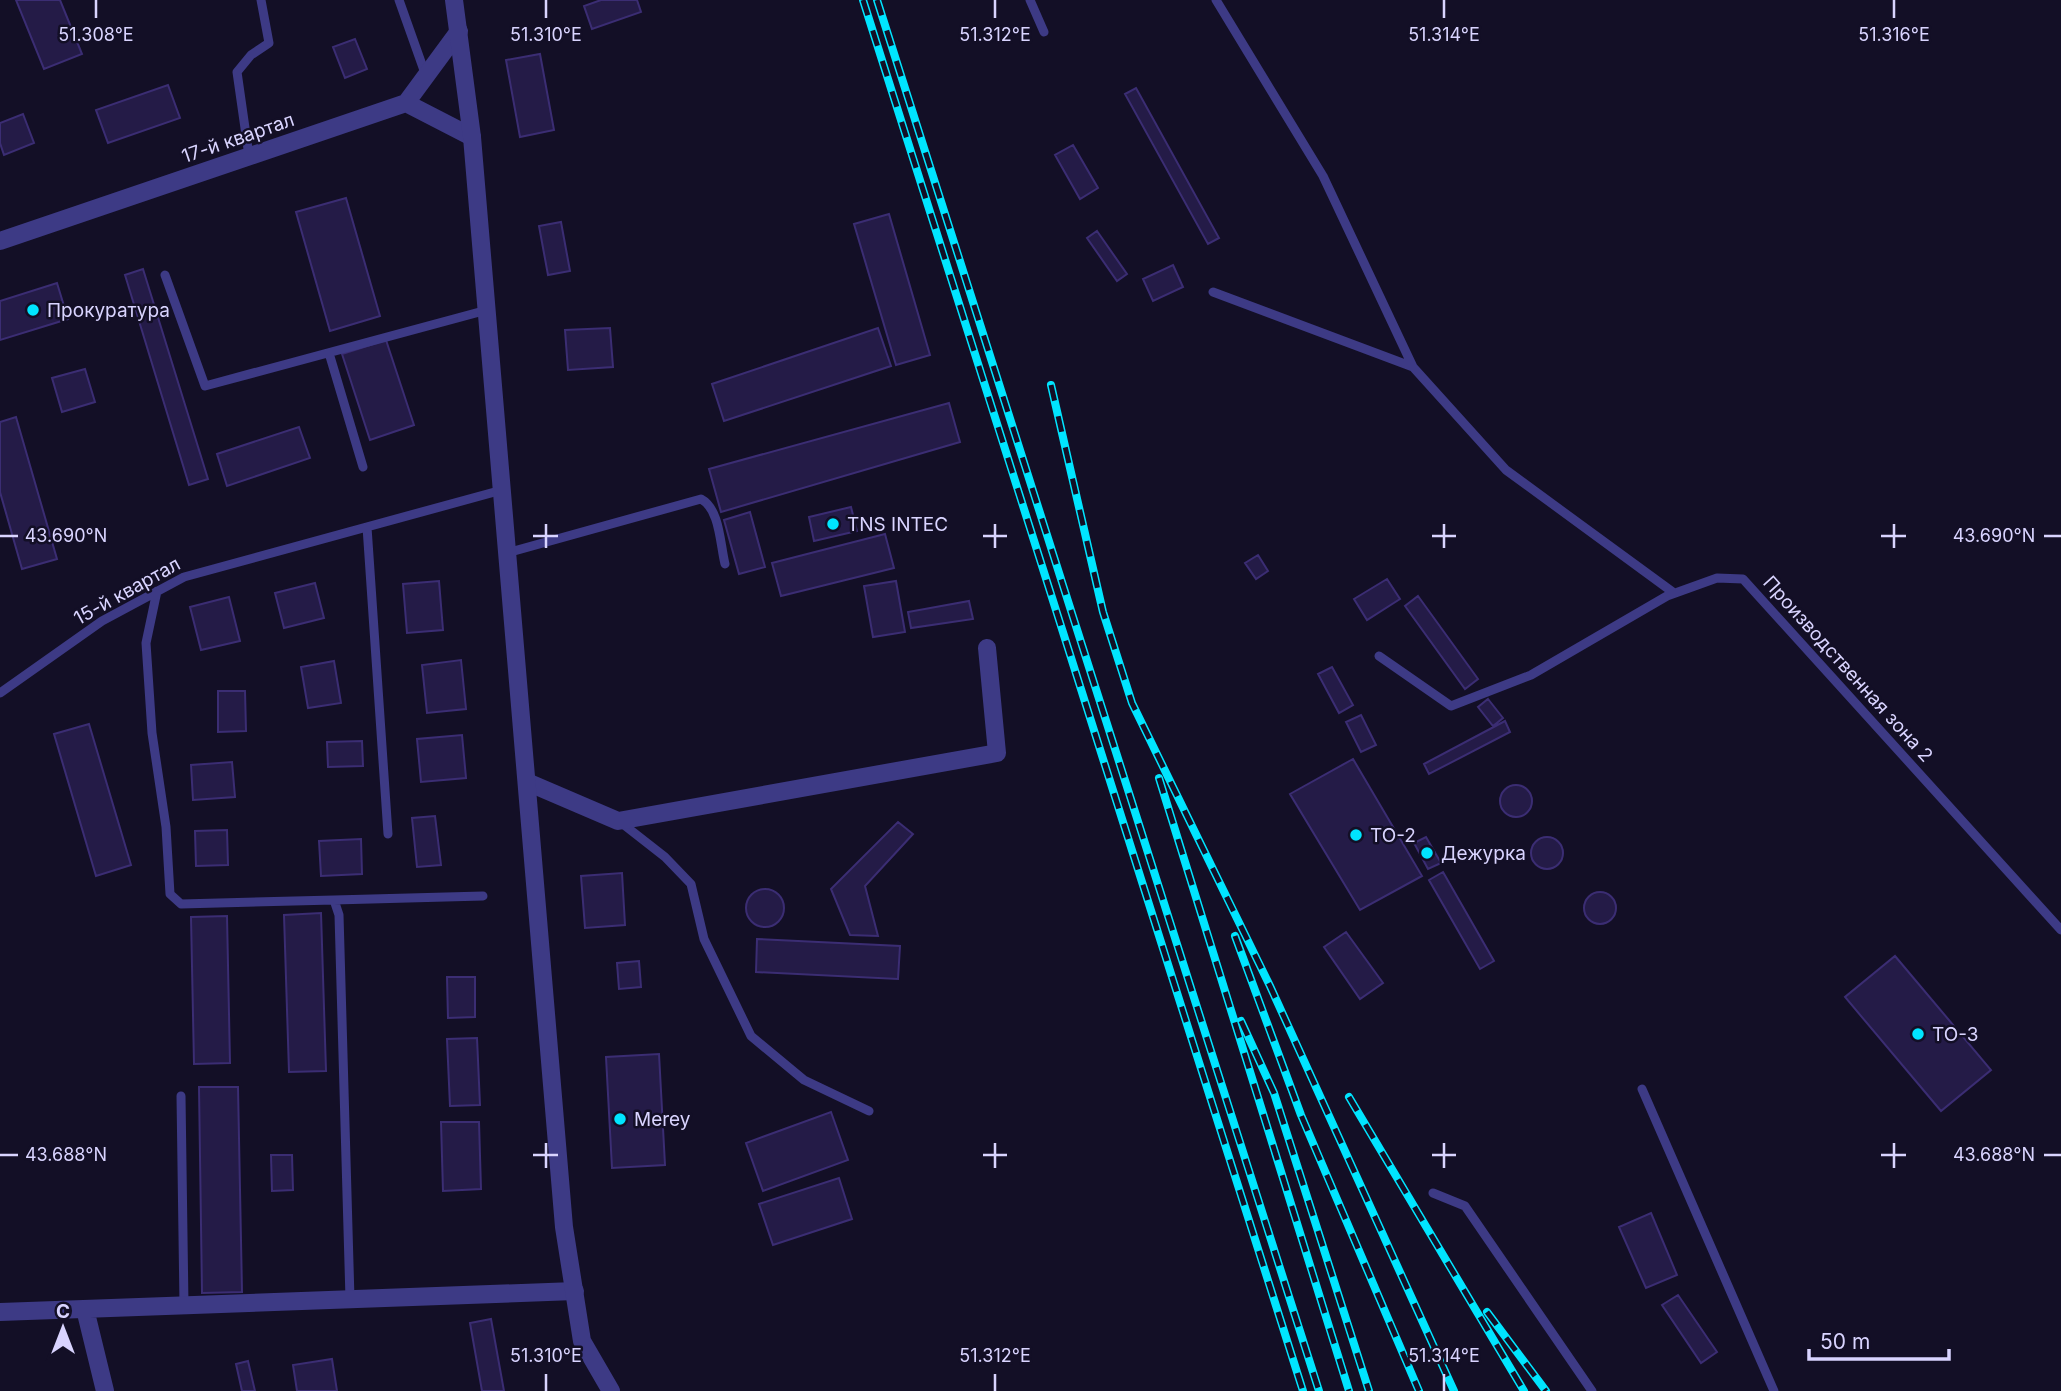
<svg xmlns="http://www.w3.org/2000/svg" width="2061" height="1391" font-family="Inter,sans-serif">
<rect width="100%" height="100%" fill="#130f26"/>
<path fill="#241b47" stroke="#3b2d73" stroke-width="2" d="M 16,0 L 60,0 L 82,54 L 44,69 Z
M 601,0 L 637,0 L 641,12 L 592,29 L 584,6 Z
M 355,39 L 367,69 L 345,78 L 333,47 Z
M 540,54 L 554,130 L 520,137 L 506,60 Z
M 168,85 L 180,118 L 108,143 L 96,110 Z
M 1136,88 L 1219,238 L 1208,244 L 1125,94 Z
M 23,114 L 34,143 L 4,155 L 0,143 L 0,123 Z
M 1073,145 L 1098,188 L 1080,199 L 1055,155 Z
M 346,198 L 380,316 L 330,331 L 296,212 Z
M 889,214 L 930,355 L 896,365 L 854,224 Z
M 561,222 L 570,271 L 548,275 L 539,226 Z
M 1097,231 L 1127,274 L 1117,281 L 1087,238 Z
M 1173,265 L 1183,287 L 1153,301 L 1143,279 Z
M 143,269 L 208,479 L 189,485 L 125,275 Z
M 57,283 L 68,319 L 0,340 L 0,301 Z
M 610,328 L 613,367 L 568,370 L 565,330 Z
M 878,328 L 891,366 L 724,421 L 712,384 Z
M 386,340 L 414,425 L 370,440 L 342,354 Z
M 85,369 L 95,402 L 62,412 L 52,378 Z
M 949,403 L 960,442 L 721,512 L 709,469 Z
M 16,417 L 57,559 L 22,569 L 0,492 L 0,422 Z
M 299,427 L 310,458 L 227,486 L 217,454 Z
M 851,507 L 857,531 L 814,541 L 809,517 Z
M 750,512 L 765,567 L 739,574 L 724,520 Z
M 885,534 L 894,568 L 781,596 L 772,563 Z
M 1258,555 L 1268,571 L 1256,579 L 1245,563 Z
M 1387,579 L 1400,599 L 1367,620 L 1354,599 Z
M 439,581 L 443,630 L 407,633 L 403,584 Z
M 896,581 L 905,632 L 873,637 L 864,586 Z
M 315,583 L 324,618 L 284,628 L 275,593 Z
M 1418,596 L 1478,679 L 1465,689 L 1405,606 Z
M 229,597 L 240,641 L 201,650 L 190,607 Z
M 969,601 L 973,619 L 911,628 L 908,612 Z
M 461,660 L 466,709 L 427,713 L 422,665 Z
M 334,661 L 341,703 L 308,708 L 301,667 Z
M 1332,667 L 1353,705 L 1339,713 L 1318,674 Z
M 218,691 L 245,691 L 246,731 L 218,732 Z
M 1488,699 L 1503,718 L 1493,726 L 1478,707 Z
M 1361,715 L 1376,745 L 1361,752 L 1346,722 Z
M 1505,721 L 1510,732 L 1429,774 L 1424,764 Z
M 89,724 L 131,865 L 96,876 L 54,734 Z
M 462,735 L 466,778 L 421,782 L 417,739 Z
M 362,741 L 363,766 L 328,767 L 327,742 Z
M 1353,759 L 1422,876 L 1360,910 L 1290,794 Z
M 232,762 L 235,797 L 193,800 L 191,765 Z
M1500 801a16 16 0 1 1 32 0a16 16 0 1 1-32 0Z
M 435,816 L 441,865 L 417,867 L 412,818 Z
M 898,822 L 913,834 L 865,886 L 878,936 L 850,935 L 831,889 Z
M 227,830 L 228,865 L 196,866 L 195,831 Z
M1531 853a16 16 0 1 1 32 0a16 16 0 1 1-32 0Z
M 1426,837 L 1441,863 L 1428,869 L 1414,843 Z
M 361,839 L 362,874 L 321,876 L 319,841 Z
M 1443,872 L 1494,961 L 1480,969 L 1429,880 Z
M 622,873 L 625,925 L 585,928 L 581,876 Z
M746 908a19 19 0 1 1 38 0a19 19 0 1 1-38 0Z
M1584 908a16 16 0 1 1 32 0a16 16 0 1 1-32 0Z
M 321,913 L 326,1071 L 289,1072 L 284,915 Z
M 227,916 L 230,1063 L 194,1064 L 191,917 Z
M 1346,932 L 1383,983 L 1360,999 L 1324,947 Z
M 757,939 L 900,946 L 898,979 L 756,972 Z
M 1895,956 L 1991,1070 L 1941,1111 L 1845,997 Z
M 639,961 L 641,987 L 619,989 L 617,963 Z
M 447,977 L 475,977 L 475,1017 L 448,1018 Z
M 477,1038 L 480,1105 L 450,1106 L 447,1039 Z
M 659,1054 L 665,1165 L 612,1168 L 606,1057 Z
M 199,1087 L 238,1087 L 242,1292 L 202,1293 Z
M 831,1112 L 848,1160 L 763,1191 L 746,1143 Z
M 441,1122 L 479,1122 L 481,1189 L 443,1191 Z
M 271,1155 L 292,1155 L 293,1190 L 272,1191 Z
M 839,1178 L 852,1219 L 773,1245 L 759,1204 Z
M 1651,1213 L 1677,1275 L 1646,1288 L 1619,1227 Z
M 1678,1295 L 1717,1352 L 1701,1363 L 1662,1305 Z
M 491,1319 L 504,1391 L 482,1391 L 470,1323 Z
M 332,1359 L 337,1391 L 297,1391 L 293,1365 Z
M 248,1361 L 255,1391 L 242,1391 L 236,1364 Z"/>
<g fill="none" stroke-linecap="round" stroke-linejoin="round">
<path stroke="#3d3a85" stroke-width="9" d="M 399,0 L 426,76
M 1030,0 L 1044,32
M 1216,0 L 1323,176 L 1413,367
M 249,156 L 237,72 L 251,55 L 269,43 L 261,0
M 165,275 L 205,386 L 487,310
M 1213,292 L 1413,367 L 1506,470 L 1674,593
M 329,353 L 363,467
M 367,527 L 388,834
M 507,553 L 701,499 C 720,509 720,544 725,564
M 157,591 L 146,643 L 152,733 L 166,827 L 170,894 L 181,904 L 334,900 L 339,915 L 350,1299
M 1379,656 L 1451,706 L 1531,675 L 1667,596 L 1717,578 L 1743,579 L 2061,930
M 0,693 L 102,621 L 184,577 L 502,490
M 619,821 L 665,857 L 691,884 L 704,939 L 751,1036 L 804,1080 L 869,1111
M 334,900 L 483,896
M 1642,1089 L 1774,1391
M 181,1096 L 184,1305
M 1433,1193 L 1465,1206 L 1592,1391"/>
<path stroke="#3d3a85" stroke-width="18" d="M 406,103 L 472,137
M 0,241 L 406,103 L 459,31
M 527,782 L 618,821 L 997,753 L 987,648
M 85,1309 L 105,1391
M 0,1312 L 575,1291"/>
<path stroke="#3d3a85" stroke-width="18" d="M 454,0 L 472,137 L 564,1227 L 582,1341 L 611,1391"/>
<defs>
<path id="rail" d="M 863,0 L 1303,1391
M 877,0 L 1319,1391
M 1051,385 L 1103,612 L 1132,703 L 1270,986 L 1454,1391
M 1159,778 L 1349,1391
M 1235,936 L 1301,1115 L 1419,1391
M 1241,1021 L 1274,1093 L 1369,1391
M 1349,1097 L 1524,1391
M 1487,1312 L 1546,1391"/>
</defs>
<use href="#rail" stroke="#00e5ff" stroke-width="8"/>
<use href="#rail" stroke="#130f26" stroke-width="5" stroke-dasharray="16" stroke-linecap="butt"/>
</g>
<path fill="none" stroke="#d9d4ff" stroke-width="2.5" d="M 96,0 L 96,18M 546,0 L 546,18M 995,0 L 995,18M 1444,0 L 1444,18M 1894,0 L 1894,18M 546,524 L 546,548M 995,524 L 995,548M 1444,524 L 1444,548M 1894,524 L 1894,548M 0,536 L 18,536M 533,536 L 558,536M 983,536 L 1007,536M 1432,536 L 1456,536M 1881,536 L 1906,536M 2044,536 L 2061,536M 546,1143 L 546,1168M 995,1143 L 995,1168M 1444,1143 L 1444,1168M 1894,1143 L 1894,1168M 0,1155 L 18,1155M 533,1155 L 558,1155M 983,1155 L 1007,1155M 1432,1155 L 1456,1155M 1881,1155 L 1906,1155M 2044,1155 L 2061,1155M 546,1374 L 546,1391M 995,1374 L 995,1391M 1444,1374 L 1444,1391"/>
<g fill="#00e5ff" stroke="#130f26" stroke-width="2.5">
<circle cx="33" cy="310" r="7"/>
<circle cx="833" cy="524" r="7"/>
<circle cx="1356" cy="835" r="7"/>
<circle cx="1427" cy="853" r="7"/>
<circle cx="1918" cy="1034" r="7"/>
<circle cx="620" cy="1119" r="7"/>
</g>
<g text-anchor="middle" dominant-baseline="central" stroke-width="5" stroke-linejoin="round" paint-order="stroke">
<g font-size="19" fill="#d9d4ff" stroke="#130f26">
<text transform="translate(238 138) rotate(-19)">17-й квартал</text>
<text transform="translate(127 591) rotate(-29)">15-й квартал</text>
<text transform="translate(1848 669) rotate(48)">Производственная зона 2</text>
</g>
<g font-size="19" fill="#d9d4ff" stroke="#130f26" text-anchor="start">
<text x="47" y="310">Прокуратура</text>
<text x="847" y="524">TNS INTEC</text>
<text x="1370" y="835">ТО-2</text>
<text x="1441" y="853">Дежурка</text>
<text x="1932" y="1034">ТО-3</text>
<text x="634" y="1119">Merey</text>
</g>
</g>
<g font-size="18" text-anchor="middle" fill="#d9d4ff" stroke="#130f26" stroke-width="5" stroke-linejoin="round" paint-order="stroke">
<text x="96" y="41">51.308°E</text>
<text x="546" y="41">51.310°E</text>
<text x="995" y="41">51.312°E</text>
<text x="1444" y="41">51.314°E</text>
<text x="1894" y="41">51.316°E</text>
<text x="66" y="542">43.690°N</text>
<text x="1994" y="542">43.690°N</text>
<text x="66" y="1161">43.688°N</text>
<text x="1994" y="1161">43.688°N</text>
<text x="546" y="1362">51.310°E</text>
<text x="995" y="1362">51.312°E</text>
<text x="1444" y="1362">51.314°E</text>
</g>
<g transform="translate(63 1328)" stroke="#130f26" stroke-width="5" paint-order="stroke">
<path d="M0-5L12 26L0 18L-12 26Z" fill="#d9d4ff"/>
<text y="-10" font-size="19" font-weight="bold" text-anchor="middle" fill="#d9d4ff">С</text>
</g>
<path d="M1809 1349v10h140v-10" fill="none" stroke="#d9d4ff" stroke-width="3.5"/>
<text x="1820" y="1349" font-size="21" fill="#d9d4ff" stroke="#130f26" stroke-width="5" paint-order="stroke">50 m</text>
</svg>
